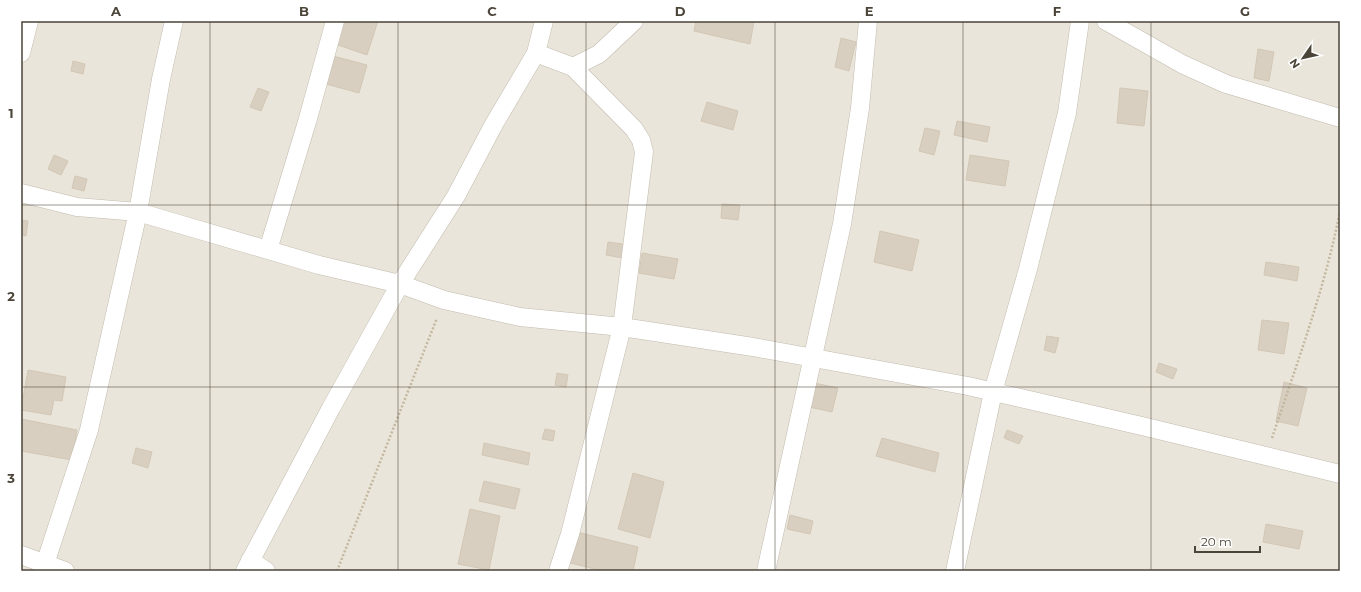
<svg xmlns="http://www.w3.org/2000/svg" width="1361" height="592" font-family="Montserrat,sans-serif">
<rect width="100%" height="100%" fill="#f6f3ec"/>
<path fill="#eae5da" d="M 21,21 L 1340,21 L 1340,571 L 21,571 Z"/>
<path fill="#d8cfc1" stroke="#d3c7b4" d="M 343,21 L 378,21 L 367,55 L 335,44 Z
M 696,21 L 754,21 L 750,44 L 694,31 Z
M 841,38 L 856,42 L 849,71 L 835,67 Z
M 1258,49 L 1274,52 L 1269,81 L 1254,78 Z
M 333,56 L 367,65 L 359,93 L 326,84 Z
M 73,61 L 85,64 L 83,74 L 71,71 Z
M 258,88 L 269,92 L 261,111 L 250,107 Z
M 1120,88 L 1148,91 L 1144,126 L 1117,123 Z
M 707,102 L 738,111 L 733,130 L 701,121 Z
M 957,121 L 990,127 L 987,142 L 954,135 Z
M 925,128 L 940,131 L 934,155 L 919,151 Z
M 54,155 L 68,161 L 61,175 L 48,169 Z
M 970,155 L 1009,161 L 1005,186 L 966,180 Z
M 75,176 L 87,179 L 84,191 L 72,188 Z
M 722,204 L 740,205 L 738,220 L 721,218 Z
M 21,220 L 28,221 L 26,236 L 21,235 Z
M 880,231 L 919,240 L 912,271 L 874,262 Z
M 608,242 L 630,245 L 628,259 L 606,255 Z
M 642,253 L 678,259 L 674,279 L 639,273 Z
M 1266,262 L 1299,267 L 1297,281 L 1264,275 Z
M 1262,320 L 1289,323 L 1284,354 L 1258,350 Z
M 1047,336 L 1059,338 L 1055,353 L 1044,350 Z
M 1159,363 L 1177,369 L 1173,379 L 1156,372 Z
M 28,370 L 66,377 L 62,401 L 54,400 L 51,415 L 21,410 Z
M 557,373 L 568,375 L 566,387 L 555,385 Z
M 805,381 L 838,388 L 832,412 L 800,405 Z
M 1284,382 L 1307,388 L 1298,426 L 1276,421 Z
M 21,419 L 77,430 L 72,460 L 21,451 Z
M 545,429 L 555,431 L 553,441 L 542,439 Z
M 1007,430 L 1023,436 L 1019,444 L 1004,438 Z
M 882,438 L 939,453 L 935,472 L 876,456 Z
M 484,443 L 530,453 L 528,465 L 482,455 Z
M 136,448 L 152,452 L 148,468 L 132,463 Z
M 633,473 L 664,482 L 650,538 L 618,529 Z
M 484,481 L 520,489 L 515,509 L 479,501 Z
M 470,509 L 500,516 L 489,570 L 458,564 Z
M 790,515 L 813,521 L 810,534 L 787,529 Z
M 1266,524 L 1303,531 L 1299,549 L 1263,542 Z
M 577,532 L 638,547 L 633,571 L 603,571 L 570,563 Z"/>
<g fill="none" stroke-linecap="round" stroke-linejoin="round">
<defs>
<path id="street" d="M 1106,21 L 1182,64 L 1226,84 L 1340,118
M 21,53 L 29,21
M 536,53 L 573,67 L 599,54 L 634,21
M 21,193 L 77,207 L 138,212 L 319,265 L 400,284 L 444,300 L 520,317 L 622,327 L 753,347 L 968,386 L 1146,427 L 1340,474
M 268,250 L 307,122 L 335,21
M 21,555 L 65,571
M 250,560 L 266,571
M 45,564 L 89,430 L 138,212 L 161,79 L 174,21
M 245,571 L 331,408 L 400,284 L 456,196 L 494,124 L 536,53 L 544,21
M 558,571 L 570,534 L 622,327 L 644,152 L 641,140 L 634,129 L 573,67
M 766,571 L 842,224 L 860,108 L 868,21
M 955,571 L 993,392 L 1028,269 L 1067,113 L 1080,21"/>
</defs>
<use href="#street" stroke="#c2bbae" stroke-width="19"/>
<path stroke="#c4b79f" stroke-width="2.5" stroke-dasharray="2 2" stroke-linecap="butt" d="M 1272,438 C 1297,363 1325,288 1340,211
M 337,571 L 437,318"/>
<use href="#street" stroke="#fff" stroke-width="18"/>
</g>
<path fill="none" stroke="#4b4439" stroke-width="1" stroke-opacity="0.55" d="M 210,21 L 210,571M 398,21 L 398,571M 586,21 L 586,571M 775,21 L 775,571M 963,21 L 963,571M 1151,21 L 1151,571M 21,205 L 1340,205M 21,387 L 1340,387"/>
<rect width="1361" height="592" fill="none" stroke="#ffffff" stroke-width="44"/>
<g transform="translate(1303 58) rotate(236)" stroke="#ffffff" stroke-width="3" paint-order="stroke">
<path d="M0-3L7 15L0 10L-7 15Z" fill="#4b4439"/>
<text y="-6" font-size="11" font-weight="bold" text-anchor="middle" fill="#4b4439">N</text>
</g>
<path d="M1195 546v6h65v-6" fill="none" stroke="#4b4439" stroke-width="2"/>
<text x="1201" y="546" font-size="12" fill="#4b4439" stroke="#ffffff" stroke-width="3" paint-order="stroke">20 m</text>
<rect x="22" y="22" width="1317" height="548" fill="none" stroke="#4b4439" stroke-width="1.5"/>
<g font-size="13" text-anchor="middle" font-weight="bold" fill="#4b4439">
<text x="116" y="16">A</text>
<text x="304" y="16">B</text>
<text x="492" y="16">C</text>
<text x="680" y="16">D</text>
<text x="869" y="16">E</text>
<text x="1057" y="16">F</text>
<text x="1245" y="16">G</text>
<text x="11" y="118">1</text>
<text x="11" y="301">2</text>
<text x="11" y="483">3</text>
</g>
</svg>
